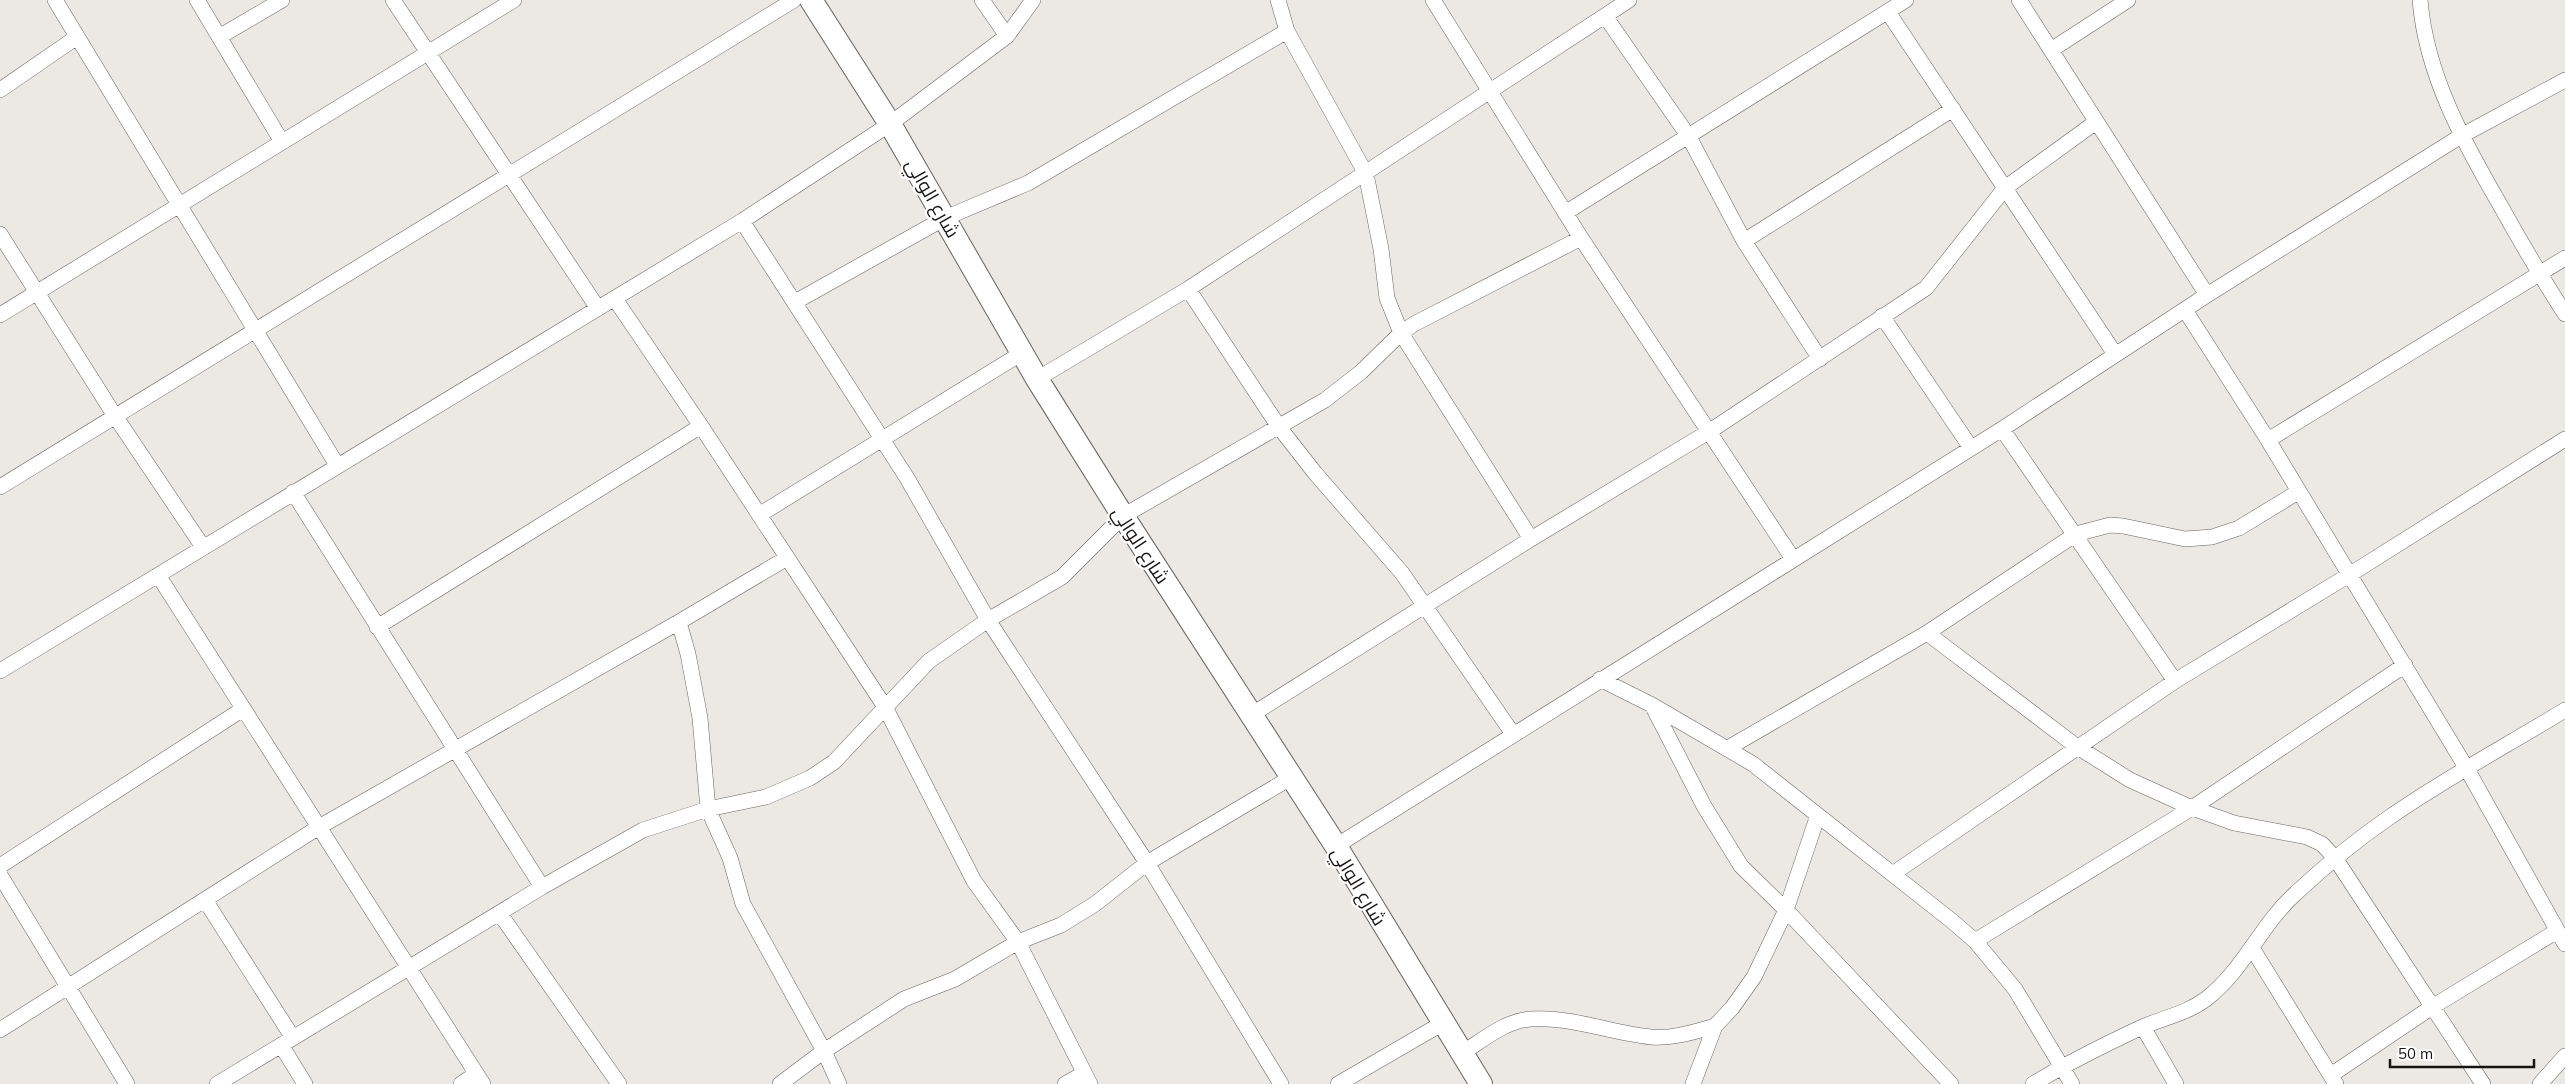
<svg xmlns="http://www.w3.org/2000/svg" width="2565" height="1084" font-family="Mulish,Cairo,sans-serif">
<rect width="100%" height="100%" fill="#ece8e4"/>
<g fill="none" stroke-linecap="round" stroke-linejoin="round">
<defs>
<path id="street" d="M 55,0 L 337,465
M 197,0 L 282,142
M 393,0 L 597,307
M 982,0 L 1007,36
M 1278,0 L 1287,31 L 1366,174 L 1381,249 L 1387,298 L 1401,333 L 1531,539
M 1433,0 L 1581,238 L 1793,559
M 2019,0 L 2207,295
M 2420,0 C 2426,74 2463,141 2499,203 C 2520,241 2542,278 2565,314
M 1888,12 L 2115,354
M 1605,16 L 1689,137 L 1744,241 L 1820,359
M 219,37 L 282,0
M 2051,50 L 2128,0
M 0,90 L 77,37
M 1565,213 L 1906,0
M 742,221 L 907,478 L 988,620 L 1147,863 L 1281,1084
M 0,234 L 115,416 L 203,547
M 1744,241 L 1953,109
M 1188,289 L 1279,427 L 1315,473 L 1402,573 L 1513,734
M 615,299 L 701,426 L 885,707 L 974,881 L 1018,942 L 1090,1084
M 795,302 L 945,218 L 1028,183 L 1287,31
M 2185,310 L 2268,440 L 2467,769 L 2565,944
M 0,315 L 514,0
M 1882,316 L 1971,448
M 1037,379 L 1188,289 L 1629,0
M 2002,429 L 2175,681
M 2268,440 L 2565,258
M 0,487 L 794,0
M 293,492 L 542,887
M 759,515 L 1022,353
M 158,575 L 483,1084
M 679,622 L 688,654 L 700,718 L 708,809 L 730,858 L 743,904 L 824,1051 L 839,1084
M 377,627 L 701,426
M 1927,633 L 2076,746 L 2130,780 L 2192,808 L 2234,823 L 2307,837 L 2322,844 L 2335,858 L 2483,1084
M 0,671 L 742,221 L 890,124 L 1007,36 L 1033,0
M 1600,679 L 1652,705 L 1753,764 L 1952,921 L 1975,941 L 2015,989 L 2072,1084
M 1652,705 L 1704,806 L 1741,866 L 1786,910 L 1951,1084
M 1251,715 L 1531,539 L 1710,431 L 1926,288 L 2005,188 L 2096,122
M 1728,748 L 1927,633 L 2076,534 L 2110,525 L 2123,526 L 2185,539 L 2212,537 L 2239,528 L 2298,492
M 1336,846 L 2002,429 L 2207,295 L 2461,136 L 2565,80
M 0,866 L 243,709
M 1894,873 L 2175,681 L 2349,575 L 2565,439
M 0,875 L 127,1084
M 205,900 L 293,1038
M 500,914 L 619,1084
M 1975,941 L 2192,808 L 2405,665
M 2252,948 L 2336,1084
M 2143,1027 L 2176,1084
M 0,1030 L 319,827 L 679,622 L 787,558
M 281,1045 L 305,1084
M 1462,1053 C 1483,1040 1505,1021 1530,1019 C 1570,1016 1611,1033 1651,1037 C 1672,1039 1694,1032 1715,1026
M 2331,1075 L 2432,1007 L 2557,931
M 217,1084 L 542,887 L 643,830 L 708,809 L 766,797 L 810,778 L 834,762 L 929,661 L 988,620 L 1062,577 L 1123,516 L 1325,400 L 1361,372 L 1401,333 L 1414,324 L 1581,238
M 461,1084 L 476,1074
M 780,1084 L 824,1051 L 904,999 L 955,979 L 1018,942 L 1061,925 L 1095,904 L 1147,863 L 1292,777
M 1065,1084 L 1083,1074
M 1338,1084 L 1443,1023
M 1693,1084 L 1715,1026 L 1732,1008 L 1754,977 L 1786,910 L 1818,815
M 2033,1084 C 2067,1063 2104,1045 2140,1028 C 2162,1018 2186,1014 2206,999 C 2244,970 2261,924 2296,893 C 2325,866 2355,841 2387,819 C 2444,779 2506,746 2565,710
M 2540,1084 L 2565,1056"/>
<path id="secondary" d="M 811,0 L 890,124 L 1037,379 L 1123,516 L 1336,846 L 1481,1084"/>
</defs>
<use href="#street" stroke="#676460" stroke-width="16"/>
<use href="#secondary" stroke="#676460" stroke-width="24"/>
<use href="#street" stroke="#fff" stroke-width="15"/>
<use href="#secondary" stroke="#fff" stroke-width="22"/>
</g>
<g text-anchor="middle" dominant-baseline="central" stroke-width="4.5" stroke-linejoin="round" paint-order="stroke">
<g font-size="19" fill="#151413" stroke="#fff">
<text transform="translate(933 198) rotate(60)">شارع الوالي</text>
<text transform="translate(1141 545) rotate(57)">شارع الوالي</text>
<text transform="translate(1359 886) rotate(59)">شارع الوالي</text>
</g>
</g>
<path d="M2390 1059v8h144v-8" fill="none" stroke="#151413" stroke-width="2.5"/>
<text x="2398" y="1059" font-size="15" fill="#151413" stroke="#ffffff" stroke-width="4" paint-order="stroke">50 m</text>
</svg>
